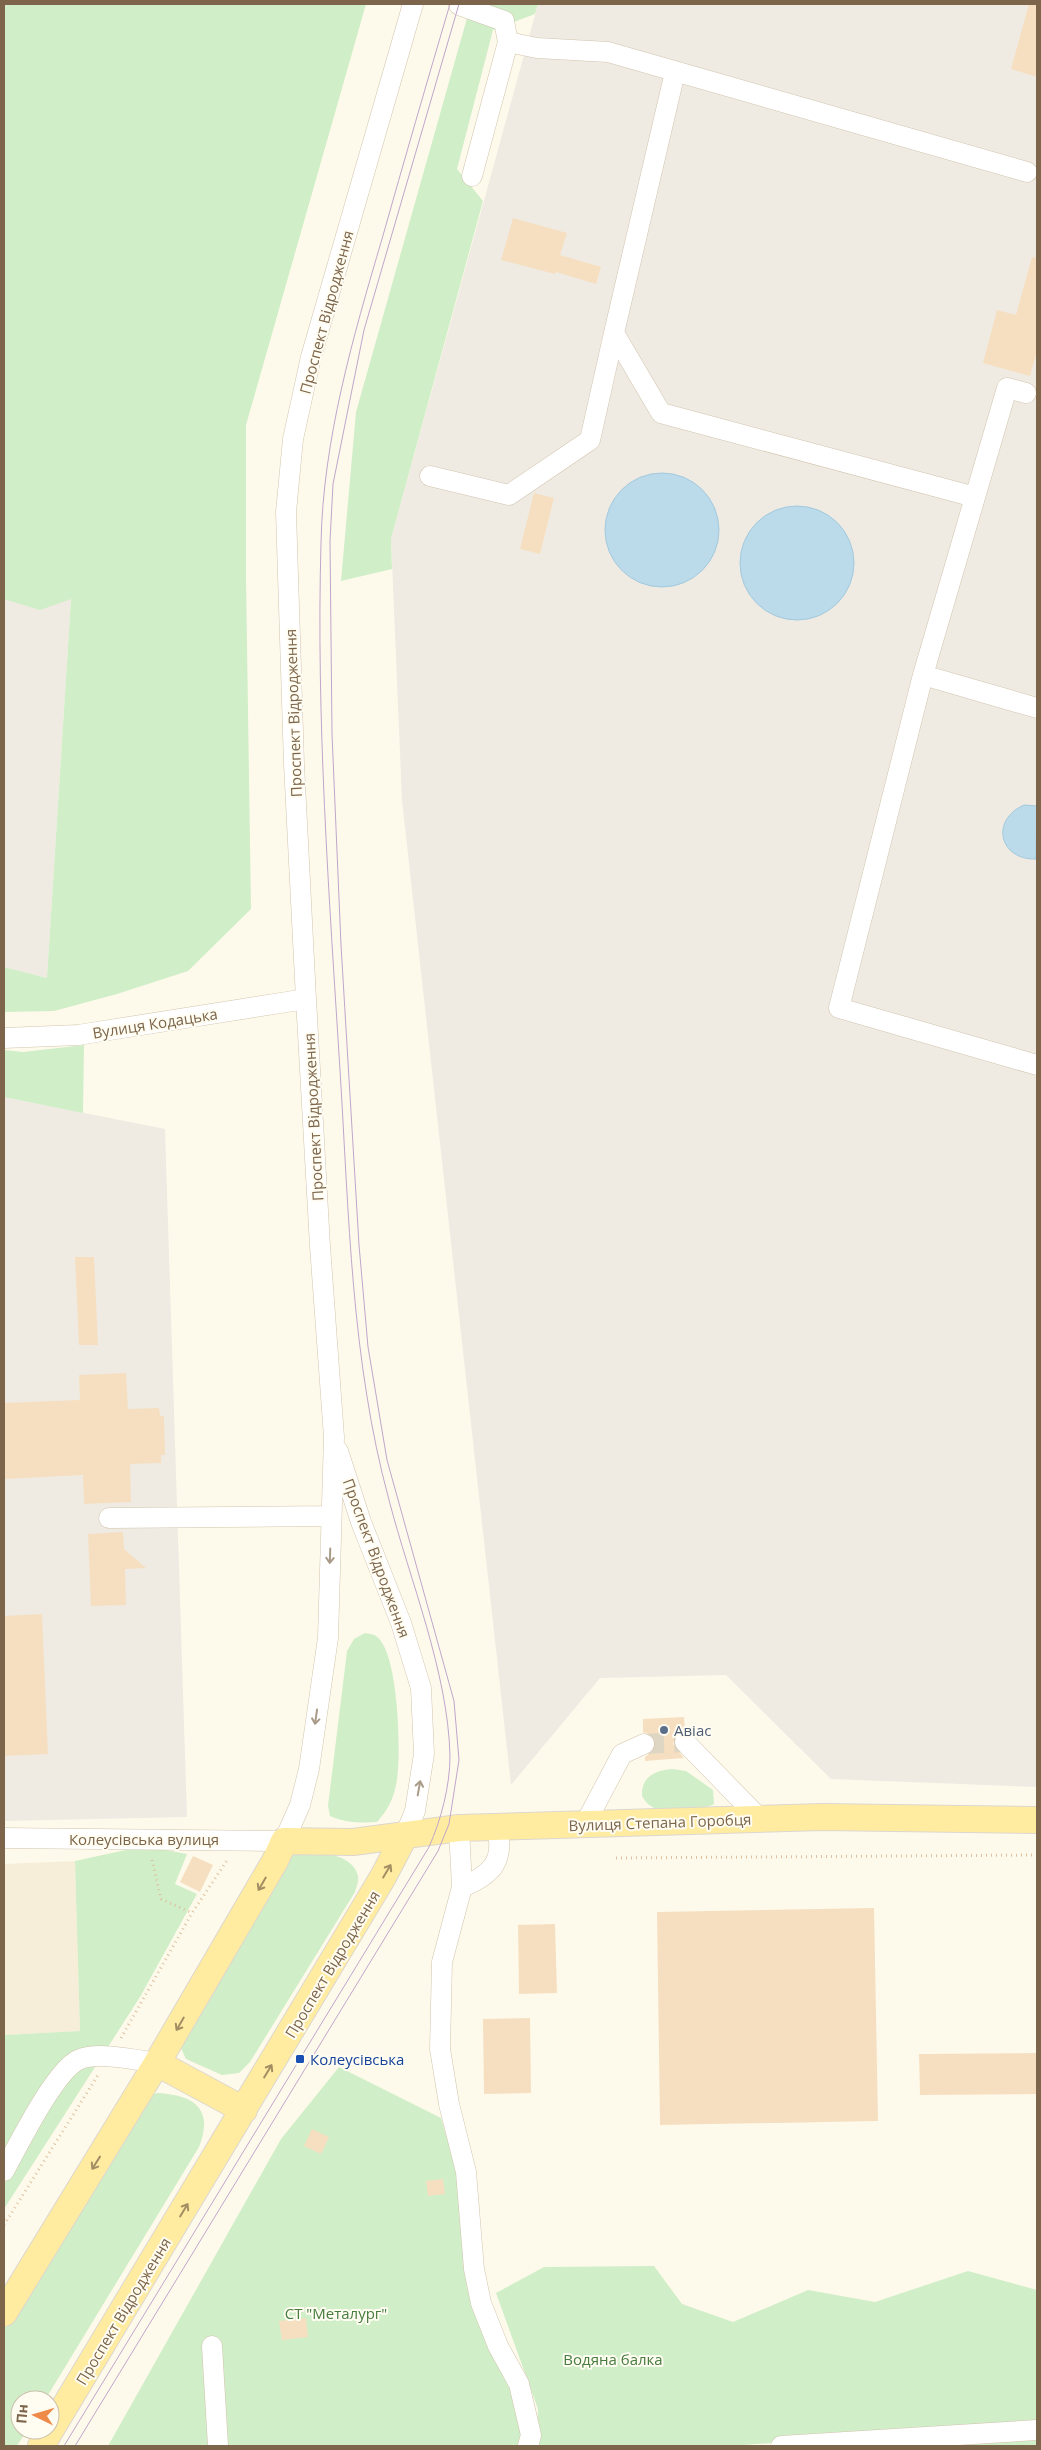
<svg xmlns="http://www.w3.org/2000/svg" width="1041" height="2450" font-family="'Open Sans',sans-serif">
<rect width="100%" height="100%" fill="#fefaeb"/>
<path fill="#f6eed8" d="M 75,1861 L 80,2031 L 4,2035 L 4,1864 Z"/>
<path fill="#efebe3" d="M 4,4 L 71,598 L 47,978 L 4,967 Z
M 538,4 L 1037,4 L 1037,1787 L 831,1779 L 726,1675 L 600,1678 L 511,1785 L 402,800 L 391,539 Z
M 4,1097 L 165,1129 L 187,1817 L 4,1821 Z"/>
<path fill="#d0eec7" d="M 4,4 L 366,4 L 246,425 L 246,578 L 251,909 L 188,971 L 117,994 L 54,1011 L 4,1012 L 4,967 L 47,978 L 71,599 L 40,610 L 4,599 Z
M 471,4 L 538,4 L 535,14 L 493,30 L 457,169 L 483,201 L 391,539 L 392,569 L 341,581 L 356,412 Z
M 84,1045 L 83,1113 L 4,1097 L 4,1050 L 23,1052 Z
M 365,1633 C 368,1634 374,1634 376,1636 C 399,1650 402,1760 396,1785 C 393,1800 387,1811 377,1822 C 361,1823 346,1823 330,1816 L 328,1806 L 347,1651 L 354,1639 Z
M 673,1769 L 686,1771 L 713,1790 L 714,1804 C 706,1810 663,1812 654,1808 C 648,1805 645,1801 642,1796 C 641,1776 656,1770 673,1769 Z
M 144,1846 L 187,1854 L 175,1884 L 197,1894 L 140,1997 L 4,2209 L 4,2035 L 80,2031 L 75,1861 Z
M 310,1850 C 325,1853 354,1856 358,1876 C 359,1881 356,1888 355,1892 L 250,2062 L 239,2073 L 222,2075 L 186,2059 L 180,2046 L 290,1857 L 299,1851 Z
M 339,2067 L 441,2118 L 458,2175 L 467,2287 L 510,2381 L 523,2439 L 523,2446 L 108,2446 L 281,2139 Z
M 157,2093 C 195,2095 214,2109 199,2147 L 45,2400 L 20,2400 L 20,2430 L 27,2430 L 17,2446 L 4,2446 L 4,2329 L 145,2097 Z
M 654,2266 L 682,2304 L 733,2322 L 808,2290 L 875,2302 L 968,2271 L 1037,2290 L 1037,2424 L 730,2446 L 536,2446 L 538,2409 L 496,2293 L 544,2267 Z
M 1037,2432 L 1037,2446 L 818,2446 Z"/>
<path fill="#bcdbea" stroke="#a2c9dd" d="M605 530a57 57 0 1 1 114 0a57 57 0 1 1-114 0Z
M740 563a57 57 0 1 1 114 0a57 57 0 1 1-114 0Z
M 1024,805 L 1037,806 L 1036,859 C 999,860 990,820 1024,805 Z"/>
<path fill="#f6dfc0" d="M 1029,4 L 1037,4 L 1037,77 L 1011,69 Z
M 513,218 L 567,233 L 560,255 L 601,267 L 596,284 L 556,272 L 555,274 L 501,260 Z
M 1032,257 L 1037,258 L 1037,351 L 1030,376 L 983,363 L 997,310 L 1016,315 Z
M 534,493 L 554,498 L 540,554 L 520,549 Z
M 75,1257 L 94,1257 L 98,1345 L 79,1345 Z
M 126,1373 L 128,1409 L 159,1408 L 160,1416 L 164,1416 L 165,1455 L 161,1455 L 161,1463 L 130,1464 L 131,1502 L 84,1504 L 83,1475 L 4,1479 L 4,1403 L 80,1400 L 79,1375 Z
M 123,1532 L 124,1549 L 146,1568 L 125,1569 L 126,1605 L 91,1606 L 88,1534 Z
M 42,1614 L 48,1754 L 4,1756 L 4,1616 Z
M 684,1717 L 685,1730 L 676,1734 L 673,1744 L 684,1758 L 645,1761 L 645,1757 L 653,1751 L 656,1745 L 651,1735 L 643,1732 L 643,1719 Z
M 193,1856 L 213,1865 L 200,1892 L 180,1882 Z
M 874,1908 L 878,2121 L 660,2125 L 657,1912 Z
M 555,1924 L 557,1993 L 519,1994 L 518,1925 Z
M 530,2018 L 531,2093 L 484,2094 L 483,2019 Z
M 1037,2053 L 1037,2094 L 920,2095 L 919,2054 Z
M 312,2129 L 329,2137 L 321,2154 L 304,2146 Z
M 443,2179 L 445,2194 L 428,2196 L 426,2181 Z
M 306,2318 L 308,2337 L 282,2340 L 279,2321 Z"/>
<g fill="none" stroke-linecap="round" stroke-linejoin="round">
<path stroke="#ded5c3" stroke-width="20" stroke-dasharray="20 10" stroke-linecap="butt" d="M 644,1744 L 685,1742"/>
<defs>
<path id="minor" d="M 459,5 L 504,21 L 508,42 L 472,176
M 508,42 L 537,48 L 608,52 L 1027,172
M 614,333 L 675,72
M 1026,393 L 1007,388 L 923,675 L 839,1008 L 1037,1065
M 430,476 L 509,495 L 590,440 L 614,333 L 661,413 L 975,497
M 923,675 L 1037,708
M 4,1038 L 78,1035 L 306,999
M 338,1451 L 361,1522 L 401,1623 L 421,1688 L 424,1754 L 415,1811 L 405,1835
M 109,1518 L 331,1516
M 685,1742 L 760,1819
M 585,1824 L 622,1754 L 644,1744
M 497,1827 C 505,1861 492,1875 462,1887 L 442,1962 L 440,2049 L 449,2104 L 466,2172 L 474,2269 L 481,2303 L 498,2346 L 519,2384 L 531,2435 L 528,2446
M 459,1828 L 462,1887
M 4,1838 L 284,1841 L 300,1805 L 309,1769 L 328,1638 L 334,1437 L 320,1246 L 306,999 L 294,764 L 286,512 L 293,439 L 311,357 L 413,4
M 4,2171 C 18,2146 54,2072 78,2060 C 97,2051 137,2060 157,2063
M 212,2346 L 218,2446
M 781,2446 L 1037,2430"/>
<path id="major" d="M 157,2063 L 244,2110
M 4,2313 L 157,2063 L 275,1861 L 284,1841 L 353,1842 L 459,1828 L 823,1817 L 1037,1820
M 41,2446 L 383,1877 L 405,1835"/>
</defs>
<use href="#minor" stroke="#d2c4ae" stroke-width="21"/>
<use href="#major" stroke="#ddd7d0" stroke-width="28"/>
<path stroke="#dcc2a2" stroke-width="3" stroke-dasharray="1 4" stroke-linecap="butt" d="M 616,1858 L 1037,1855
M 152,1860 L 161,1899 L 192,1913
M 121,2038 L 192,1913 L 228,1859
M 4,2225 L 98,2075"/>
<use href="#minor" stroke="#fff" stroke-width="20"/>
<use href="#major" stroke="#ffeca0" stroke-width="26"/>
<path stroke="#c0a6cb" stroke-width="1" d="M 64,2446 L 429,1847 C 441,1820 450,1786 450,1756 C 448,1672 410,1581 389,1500 C 351,1360 349,1214 340,1070 C 329,895 316,718 321,543 C 323,440 353,337 382,239 C 404,161 427,82 450,4
M 75,2446 L 438,1851 L 449,1824 L 459,1760 L 454,1701 L 387,1460 L 368,1347 L 359,1245 L 341,945 L 332,734 L 330,541 L 333,484 L 364,330 L 459,4"/>
</g>
<defs><path id="oneway-shaft" d="M-6 0H5M1.5-3L5.5 0L1.5 3" fill="none" stroke-width="1.6" stroke-linecap="round" stroke-linejoin="round" transform="scale(1.25)"/></defs>
<g stroke="#aa9b89">
<use href="#oneway-shaft" transform="translate(330 1556) rotate(92)"/>
<use href="#oneway-shaft" transform="translate(316 1717) rotate(98)"/>
<use href="#oneway-shaft" transform="translate(419 1788) rotate(-80)"/>
</g>
<g stroke="#a38e64">
<use href="#oneway-shaft" transform="translate(387 1871) rotate(-59)"/>
<use href="#oneway-shaft" transform="translate(262 1884) rotate(120)"/>
<use href="#oneway-shaft" transform="translate(180 2024) rotate(120)"/>
<use href="#oneway-shaft" transform="translate(268 2071) rotate(-59)"/>
<use href="#oneway-shaft" transform="translate(96 2163) rotate(122)"/>
<use href="#oneway-shaft" transform="translate(184 2210) rotate(-59)"/>
</g>
<circle fill="#5c6f8a" stroke="#fffcf2" stroke-width="2" cx="664" cy="1730" r="5"/>
<rect fill="#1a4fb4" stroke="#fffcf2" stroke-width="2" x="295" y="2054" width="10" height="10" rx="2.5"/>
<g text-anchor="middle" dominant-baseline="central" stroke-width="4" stroke-linejoin="round" paint-order="stroke">
<g font-size="15" fill="#7c654a" stroke="#fffcf2">
<text transform="translate(326 312) rotate(-75)">Проспект Відродження</text>
<text transform="translate(293 713) rotate(-92)">Проспект Відродження</text>
<text transform="translate(155 1023) rotate(-9)">Вулиця Кодацька</text>
<text transform="translate(313 1117) rotate(-93)">Проспект Відродження</text>
<text transform="translate(377 1558) rotate(70)">Проспект Відродження</text>
<text transform="translate(660 1822) rotate(-2)">Вулиця Степана Горобця</text>
<text x="144" y="1839">Колеусівська вулиця</text>
<text transform="translate(332 1964) rotate(-59)">Проспект Відродження</text>
<text transform="translate(123 2311) rotate(-59)">Проспект Відродження</text>
</g>
<g font-size="15" fill="#4e5e75" stroke="#fffcf2" text-anchor="start">
<text x="674" y="1730">Авіас</text>
</g>
<g font-size="15" fill="#164399" stroke="#fffcf2" text-anchor="start">
<text x="310" y="2059">Колеусівська</text>
</g>
<g font-size="15" fill="#467c3e" stroke="#fffcf2">
<text x="336" y="2313">СТ "Металург"</text>
<text x="613" y="2359">Водяна балка</text>
</g>
</g>
<rect width="1041" height="2450" fill="none" stroke="#7c654a" stroke-width="10"/>
<g transform="translate(35 2415) rotate(275)"><circle r="24" fill="#fffcf2" stroke="#cbc0af"/>
<path d="M0-4L9 19L0 12L-9 19Z" fill="#ef8b48"/>
<text y="-8" font-size="14" font-weight="bold" text-anchor="middle" fill="#7c654a">Пн</text>
</g>
</svg>
